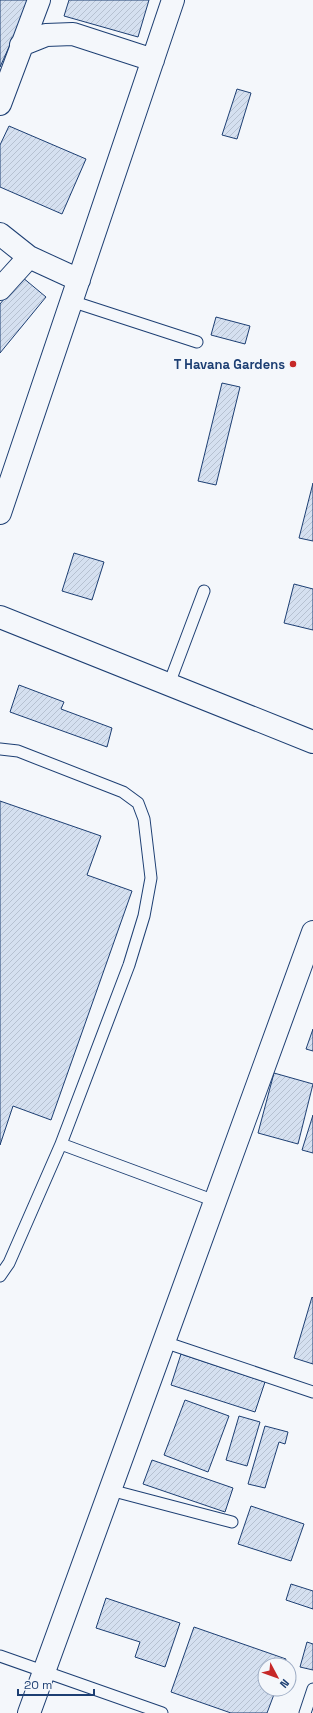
<svg xmlns="http://www.w3.org/2000/svg" width="313" height="1713" font-family="'Space Grotesk',sans-serif">
<defs>
<pattern id="building-hatch" width="6" height="6" patternUnits="userSpaceOnUse"><rect width="6" height="6" fill="#d5e0f0"/><path d="M-1 1l2-2M0 6l6-6M5 7l2-2" fill="none" stroke="#b6c1d1"/></pattern>
</defs>
<rect width="100%" height="100%" fill="#f4f7fb"/>
<path fill="url(#building-hatch)" stroke="#1d3f73" d="M 0,0 L 30,0 L 0,67 Z
M 69,0 L 149,0 L 138,37 L 64,16 Z
M 237,89 L 251,93 L 237,139 L 222,135 Z
M 9,126 L 86,159 L 62,214 L 0,187 L 0,145 Z
M 22,277 L 46,297 L 0,353 L 0,304 Z
M 216,317 L 250,326 L 245,344 L 211,335 Z
M 222,383 L 240,387 L 216,485 L 198,481 Z
M 313,483 L 313,541 L 299,538 Z
M 74,553 L 104,562 L 92,600 L 62,591 Z
M 294,584 L 313,589 L 313,630 L 284,623 Z
M 19,685 L 64,702 L 61,709 L 112,728 L 107,747 L 10,712 Z
M 0,801 L 101,836 L 87,875 L 132,891 L 51,1120 L 13,1106 L 0,1145 Z
M 313,1029 L 313,1051 L 306,1049 Z
M 274,1073 L 313,1084 L 298,1144 L 258,1133 Z
M 313,1115 L 313,1153 L 302,1150 Z
M 312,1297 L 313,1298 L 313,1364 L 294,1358 Z
M 181,1354 L 265,1382 L 255,1412 L 171,1385 Z
M 185,1400 L 229,1416 L 208,1472 L 164,1455 Z
M 239,1416 L 260,1422 L 247,1466 L 226,1460 Z
M 265,1426 L 288,1432 L 285,1444 L 279,1442 L 265,1488 L 248,1484 Z
M 152,1460 L 233,1488 L 225,1512 L 143,1484 Z
M 251,1506 L 304,1524 L 291,1561 L 238,1544 Z
M 291,1584 L 313,1591 L 313,1609 L 286,1600 Z
M 106,1598 L 180,1623 L 165,1667 L 135,1657 L 140,1642 L 96,1628 Z
M 194,1627 L 286,1659 L 284,1665 L 265,1665 L 265,1689 L 276,1689 L 267,1713 L 231,1713 L 171,1692 Z
M 307,1642 L 313,1644 L 313,1670 L 300,1667 Z"/>
<g fill="none" stroke-linecap="round" stroke-linejoin="round">
<defs>
<path id="service" d="M 71,301 L 197,342
M 169,684 L 204,591
M 0,749 L 18,751 L 123,792 L 138,803 L 144,819 L 151,878 L 144,916 L 129,965 L 61,1144 L 9,1263 L 0,1276
M 61,1144 L 215,1201
M 164,1342 L 313,1392
M 110,1490 L 232,1522
M 0,1656 L 162,1713
M 305,1713 L 313,1689"/>
<path id="minor" d="M 21,45 L 46,35 L 73,34 L 153,60
M 0,104 L 39,0
M 0,234 L 29,257 L 79,280
M 0,289 L 29,257
M 0,513 L 173,0
M 0,617 L 313,742
M 29,1713 L 313,932"/>
</defs>
<use href="#service" stroke="#1d3f73" stroke-width="13"/>
<use href="#minor" stroke="#1d3f73" stroke-width="24"/>
<use href="#service" stroke="#f4f7fb" stroke-width="11"/>
<use href="#minor" stroke="#f4f7fb" stroke-width="22"/>
</g>
<circle fill="#c62828" stroke="#f4f7fb" stroke-width="1.5" cx="293" cy="364" r="4"/>
<g text-anchor="middle" dominant-baseline="central" stroke-width="3" stroke-linejoin="round" paint-order="stroke">
<g font-size="13" font-weight="bold" fill="#1d3f73" stroke="#f4f7fb" text-anchor="end">
<text x="285" y="364">T Havana Gardens</text>
</g>
</g>
<g transform="translate(277 1677) rotate(131)"><circle r="19" fill="#f4f7fb" stroke="#9eadc5"/>
<path d="M0-3L7 15L0 10L-7 15Z" fill="#c62828"/>
<text y="-6" font-size="11" font-weight="bold" text-anchor="middle" fill="#1d3f73">N</text>
</g>
<path d="M18 1689v6h76v-6" fill="none" stroke="#1d3f73" stroke-width="2"/>
<text x="24" y="1689" font-size="12" fill="#1d3f73" stroke="#f4f7fb" stroke-width="3" paint-order="stroke">20 m</text>
</svg>
